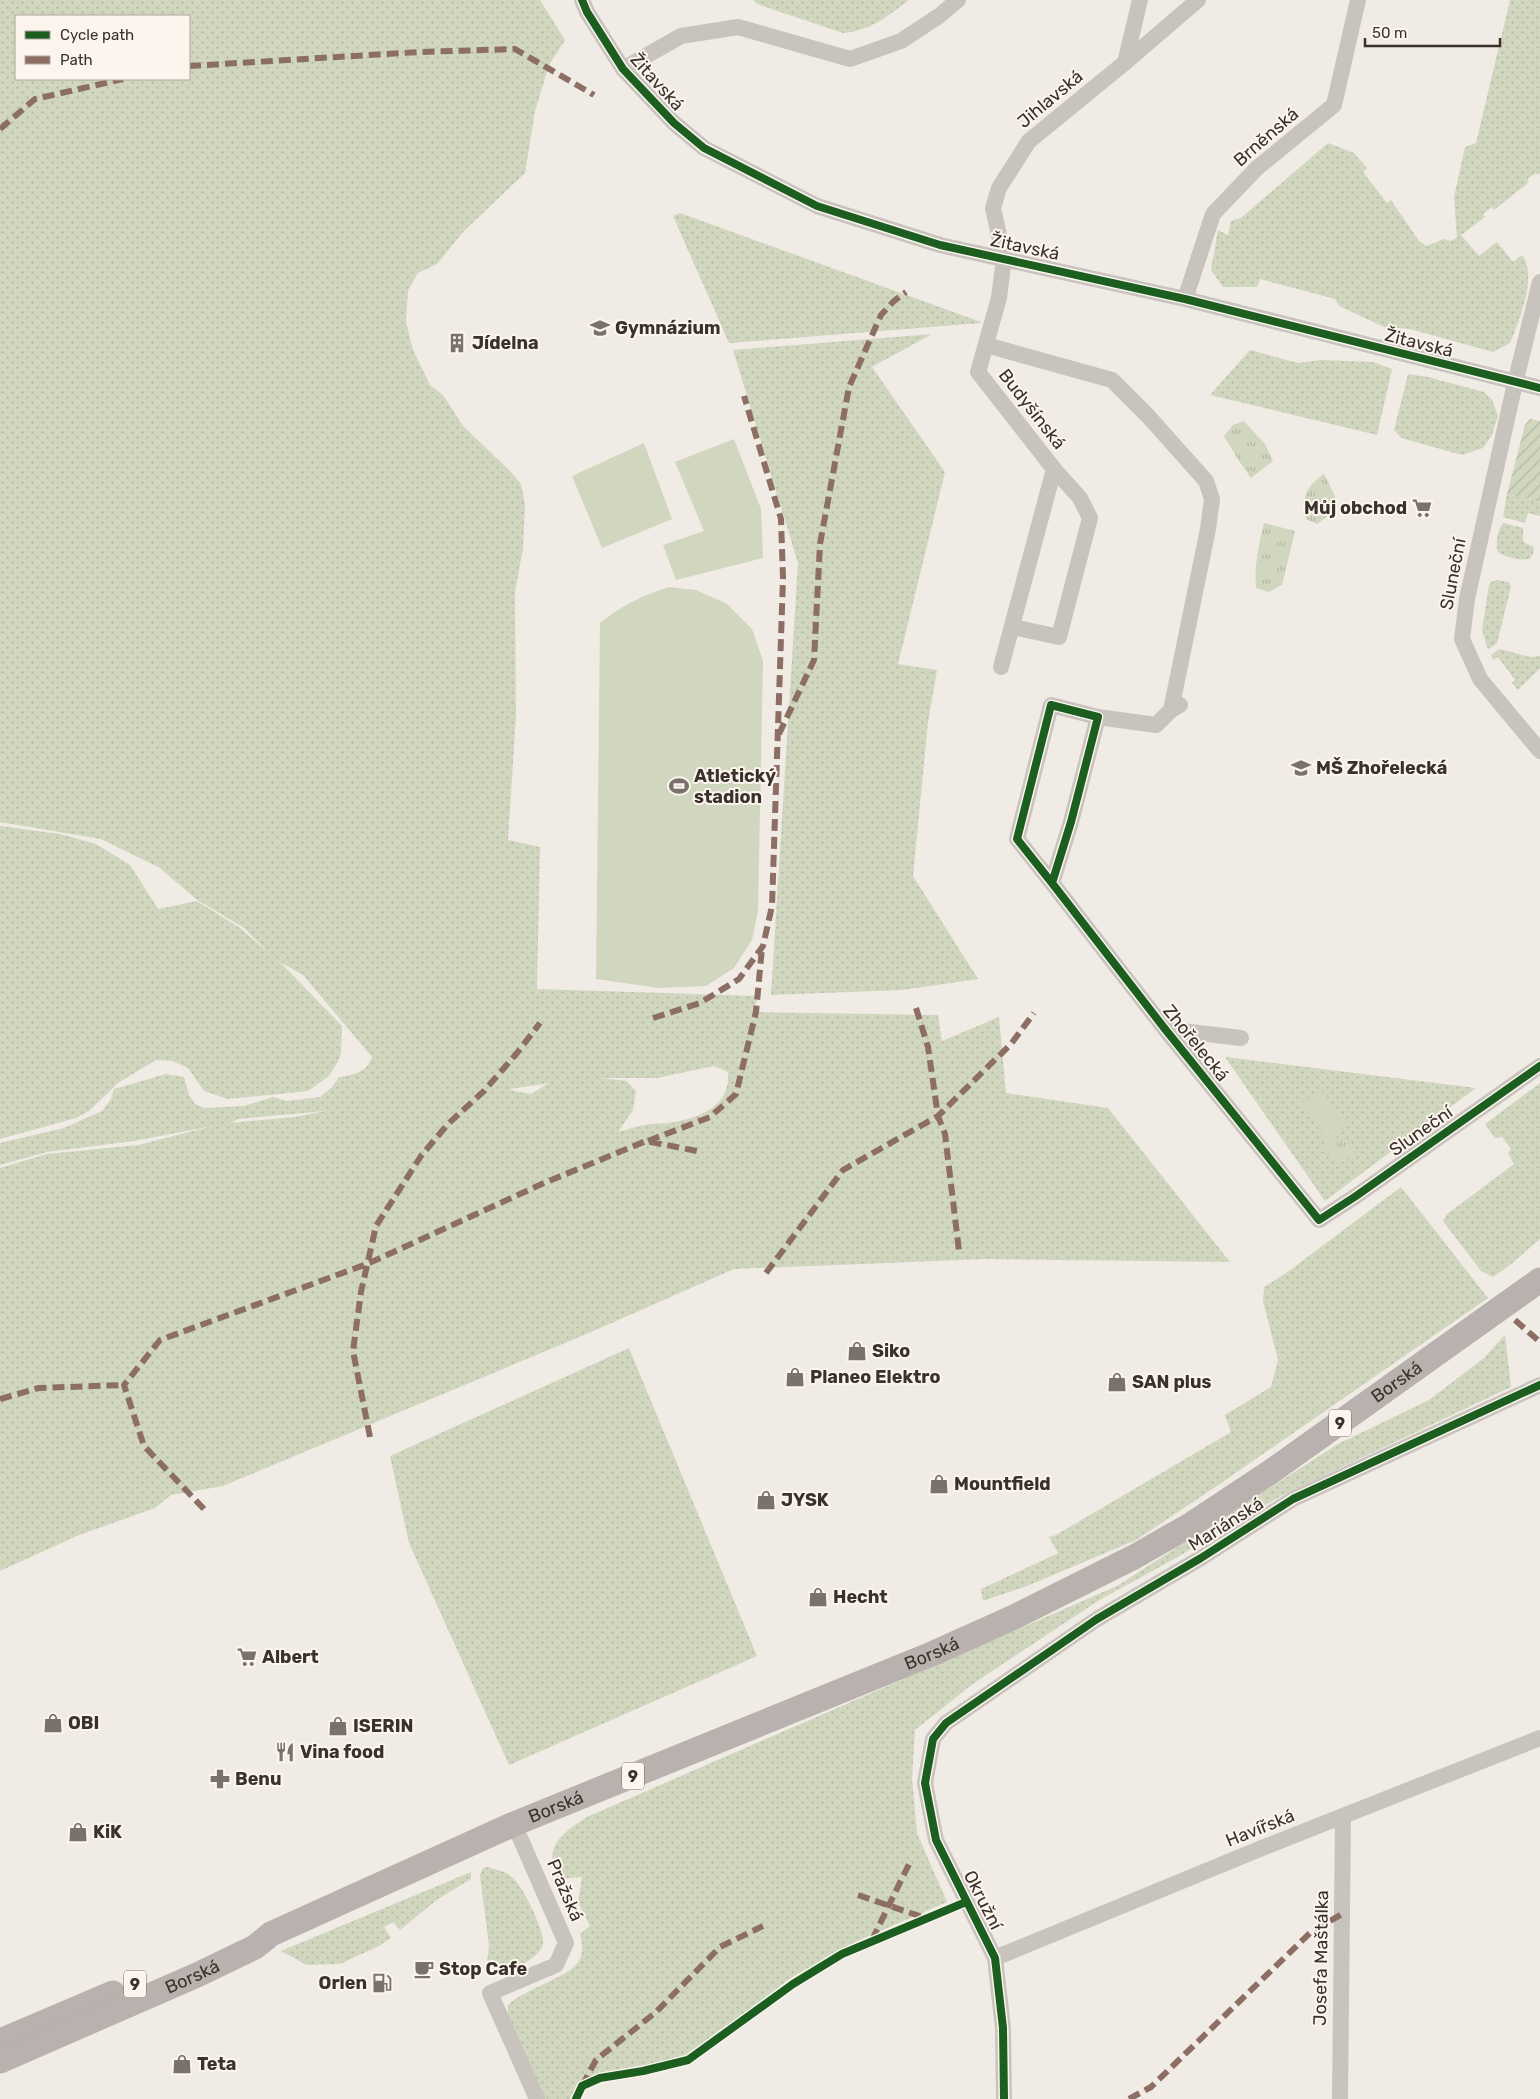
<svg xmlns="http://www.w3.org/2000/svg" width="1540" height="2099" font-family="Rubik,sans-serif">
<defs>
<pattern id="grass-dots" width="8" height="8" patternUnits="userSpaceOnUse" patternTransform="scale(1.25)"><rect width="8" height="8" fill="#d1d6bf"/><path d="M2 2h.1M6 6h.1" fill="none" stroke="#b4b8a4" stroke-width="1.8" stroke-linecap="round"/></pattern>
<pattern id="park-tufts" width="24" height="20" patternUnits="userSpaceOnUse" patternTransform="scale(1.25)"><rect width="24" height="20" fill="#d1d6bf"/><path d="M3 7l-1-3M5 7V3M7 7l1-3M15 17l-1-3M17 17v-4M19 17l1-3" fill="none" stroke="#b4b8a4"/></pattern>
<pattern id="garden-furrows" width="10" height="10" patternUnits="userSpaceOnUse" patternTransform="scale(1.25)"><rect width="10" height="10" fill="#d1d6bf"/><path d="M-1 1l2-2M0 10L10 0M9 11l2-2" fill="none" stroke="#b4b8a4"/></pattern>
</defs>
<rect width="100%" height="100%" fill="#f0ebe5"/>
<path fill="url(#grass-dots)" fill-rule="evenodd" d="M 0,0 L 540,0 L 565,40 L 549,65 L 535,111 L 525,173 L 463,232 L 437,264 L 418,273 L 408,290 L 406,322 L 413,350 L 430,385 L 443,395 L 463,426 L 509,470 L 521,484 L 525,505 L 523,548 L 515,592 L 516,715 L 508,840 L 540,847 L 537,989 L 758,996 L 753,1012 L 938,1015 L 942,1041 L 999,1017 L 1006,1093 L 1108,1108 L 1230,1262 L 985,1259 L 734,1269 L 589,1333 L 223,1486 L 171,1495 L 155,1508 L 79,1535 L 0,1571 L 0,1168 L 47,1154 L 138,1145 L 213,1126 L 134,1141 L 47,1152 L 0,1165 L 0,1143 L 64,1128 L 102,1111 L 111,1099 L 114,1089 L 166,1074 L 184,1077 L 189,1095 L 195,1104 L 205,1108 L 244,1106 L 273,1097 L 287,1101 L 320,1097 L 332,1087 L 339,1077 C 354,1075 367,1072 372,1057 L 303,975 L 280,962 L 342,1026 L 341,1053 L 338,1061 L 329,1076 L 308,1091 L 228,1099 L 204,1091 L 188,1068 L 172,1061 L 156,1060 L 118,1083 L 89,1111 L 76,1118 L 0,1139 L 0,826 L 60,834 L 96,844 L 130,865 L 158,909 L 197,901 L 240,928 L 269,953 L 244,928 L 196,899 L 160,868 L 101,839 L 0,822 ZM 189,16 L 189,79 L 16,79 L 16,16 ZM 714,1066 L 728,1072 C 731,1104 703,1117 675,1122 C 667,1124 659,1123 652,1124 C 640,1125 629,1129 618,1132 L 633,1110 L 636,1091 L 627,1081 L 600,1078 L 657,1078 ZM 549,1083 L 531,1094 L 510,1090 L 510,1089 ZM 325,1111 L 295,1117 L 230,1123 L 238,1119 Z
M 753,0 L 909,0 C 888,16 870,31 843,33 L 757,4 Z
M 1510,0 L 1540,0 L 1540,173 L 1538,175 L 1536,173 L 1527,179 L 1529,182 L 1494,210 L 1492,207 L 1483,214 L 1485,217 L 1461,235 L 1479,256 L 1497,242 L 1513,262 L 1522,255 C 1538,275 1519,322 1510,343 L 1493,352 L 1410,329 L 1384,327 L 1339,306 L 1335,299 L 1260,279 L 1257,287 L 1223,287 L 1211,270 L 1218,230 L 1228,235 L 1231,221 L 1241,218 L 1328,143 L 1354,153 L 1367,168 L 1363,172 L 1387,203 L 1391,200 L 1419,241 L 1426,246 L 1444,239 L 1450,241 L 1457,238 L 1454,197 L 1465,147 L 1476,143 Z
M 680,213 L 981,322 L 981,323 L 729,343 L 673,216 Z
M 932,334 L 872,367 L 945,472 L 898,664 L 937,670 L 928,722 L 913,876 L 978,979 L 902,990 L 771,995 L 798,563 L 733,350 Z
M 1250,350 L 1298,363 L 1321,360 L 1373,362 L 1392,369 L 1377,435 L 1210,395 Z
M 1408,374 L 1428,377 L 1484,392 L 1492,400 L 1498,416 L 1492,435 L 1483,448 L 1462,455 L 1401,438 L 1394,430 Z
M 1507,494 L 1540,502 L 1540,516 L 1528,513 L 1525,523 L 1503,517 Z
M 1503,523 L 1523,528 L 1523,542 L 1534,547 L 1533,554 L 1529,559 C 1519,561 1506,557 1498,552 C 1495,544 1498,529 1503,523 Z
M 1497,580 L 1509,582 L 1511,587 L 1497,643 L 1489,649 L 1487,647 L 1482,630 L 1489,585 L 1491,582 Z
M 1499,649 L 1530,657 L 1540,656 L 1540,668 L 1518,690 L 1512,683 L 1515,680 L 1498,657 L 1493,660 L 1491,655 Z
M 1225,1057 L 1476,1088 L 1325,1201 Z
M 1540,1083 L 1540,1239 L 1510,1265 L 1493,1277 L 1481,1271 L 1443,1221 L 1446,1215 L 1514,1164 L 1508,1153 L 1511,1149 L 1502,1137 L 1495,1138 L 1485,1124 Z
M 1401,1187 L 1488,1298 L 1214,1488 L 1136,1540 L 1027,1586 L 983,1601 L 981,1589 L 1058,1553 L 1049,1537 L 1056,1535 L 1231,1432 L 1225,1415 L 1271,1387 L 1278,1360 L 1263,1301 L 1264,1287 L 1285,1274 Z
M 1505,1335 L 1511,1387 L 1281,1496 L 1176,1558 L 1101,1599 L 974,1683 L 915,1730 L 912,1778 L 917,1833 L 947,1902 L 853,1943 L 789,1979 L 712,2039 L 688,2054 L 652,2066 L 594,2075 L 577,2084 L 570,2099 L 544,2099 L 508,2014 L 508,2005 C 524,1989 570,1977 579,1961 C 584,1952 582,1943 580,1934 L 590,1926 L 578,1902 L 582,1877 L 557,1879 C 544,1845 560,1835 587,1817 L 1117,1586 L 1338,1444 L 1429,1400 L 1484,1358 Z
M 629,1348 L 757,1656 L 509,1765 L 409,1543 L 390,1456 Z
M 488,1867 C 497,1870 506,1871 513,1878 C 523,1887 545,1931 543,1944 C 541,1956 512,1973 500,1971 C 496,1970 491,1965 487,1963 L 489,1945 L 480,1875 L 483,1868 Z
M 471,1872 L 471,1879 L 438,1899 L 400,1930 L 393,1922 L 384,1927 L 391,1938 L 379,1946 L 340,1964 L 307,1965 L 281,1951 Z"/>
<path fill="url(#park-tufts)" d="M 1244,421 L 1265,444 L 1273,461 L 1251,478 L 1237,458 L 1224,436 L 1233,425 Z
M 1324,474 L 1335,496 L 1332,513 L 1317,524 L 1306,519 C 1301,498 1306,486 1324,474 Z
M 1264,523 L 1295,531 L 1282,585 L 1269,592 L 1256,588 C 1254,565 1259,544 1264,523 Z
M 1340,1136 L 1354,1153 L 1338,1165 L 1324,1146 Z"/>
<path fill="url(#garden-furrows)" d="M 1530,419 L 1540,421 L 1540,502 L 1507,494 L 1525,425 Z"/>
<path fill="#d1d6bf" d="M 734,439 L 761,509 L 763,558 L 676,580 L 663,545 L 704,531 L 675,462 Z
M 644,443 L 672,519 L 602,548 L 572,476 Z
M 669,587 L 696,590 L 727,604 L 752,629 L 763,661 L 758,911 L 752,940 L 734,968 L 706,986 L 659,988 L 596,979 L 600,623 C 621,606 643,595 669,587 Z
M 1320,1089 L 1350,1125 L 1328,1140 L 1300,1103 Z"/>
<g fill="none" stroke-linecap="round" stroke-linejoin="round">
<path stroke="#c9c3be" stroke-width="16" d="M 582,0 L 587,12 L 623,69 L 674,123 L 704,148 L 817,206 L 940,245 L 1185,299 L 1540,388
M 1125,63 L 1140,0
M 623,69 L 681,36 L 738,27 L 850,59 L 901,41 L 939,16 L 958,0
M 1540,282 L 1515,383 L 1467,599 L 1462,639 L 1480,679 L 1540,751
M 1185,299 L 1213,214 L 1257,168 L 1334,105 L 1358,0
M 986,345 L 1112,380 L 1148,416 L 1206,481 L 1212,499 L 1208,529 L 1171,710
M 1013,627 L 1059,637 L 1090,518 L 1080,498 L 1054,469
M 1001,667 L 1054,469 L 978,372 L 999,298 L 1004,258 L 993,208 L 999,188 L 1029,141 L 1127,61 L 1198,0
M 1098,717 L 1156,725 L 1171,710 L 1180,705
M 1052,883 L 1017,839 L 1051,705 L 1098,717 L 1071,822 L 1052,883 L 1165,1029 L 1319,1220 L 1356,1196 L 1540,1066
M 1165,1029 L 1241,1038
M 514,1824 L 566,1943 L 556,1965 L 490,1993 L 537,2099
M 995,1958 L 1262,1848 L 1540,1738
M 1004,2099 L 1003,2028 L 995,1958 L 936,1840 L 925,1783 L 933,1739 L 946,1723 L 1097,1619 L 1201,1558 L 1293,1499 L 1540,1385
M 1340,2099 L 1343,1817"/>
<g stroke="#b8b1ad" stroke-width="25">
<path d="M 0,2041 L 113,1993"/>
<path id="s1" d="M 0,2061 L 197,1975 L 255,1947 L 271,1934 L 514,1824 L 934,1653 L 1012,1618 L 1134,1557 L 1192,1524 L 1269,1473 L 1540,1280"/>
</g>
<path stroke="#8d6e63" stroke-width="6" stroke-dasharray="12 6" stroke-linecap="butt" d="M 189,66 L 419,52 L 515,49 L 594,95
M 0,129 L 35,99 L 123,79
M 779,734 L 814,660 L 820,544 L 849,387 L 881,315 L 894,301 L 906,292
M 916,1008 L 928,1047 L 938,1116 L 945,1134 L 959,1251
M 653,1018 L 700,1003 L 739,979 L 763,946 L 772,906 L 783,578 L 781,519 L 744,396
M 648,1141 L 710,1117 L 736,1094 L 756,1012 L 762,948
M 766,1273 L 843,1170 L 938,1116 L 1011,1044 L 1034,1013
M 1515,1320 L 1540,1342
M 0,1399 L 39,1388 L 124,1385
M 370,1437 L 353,1351 L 361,1292 L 376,1226 L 421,1156 L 448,1124 L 484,1091 L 517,1053 L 540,1023
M 204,1509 L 144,1446 L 124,1385 L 160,1340 L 367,1264 L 544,1183 L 646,1141 L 697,1151
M 858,1895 L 925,1918
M 872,1940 L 911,1860
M 582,2086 L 596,2060 L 656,2012 L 720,1947 L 763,1926
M 1129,2099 L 1151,2087 L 1311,1932 L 1342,1914"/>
<defs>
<path id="cycleway" d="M 582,0 L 587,12 L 623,69 L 674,123 L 704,148 L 817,206 L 940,245 L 1185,299 L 1540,388
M 1052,883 L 1017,839 L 1051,705 L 1098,717 L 1071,822 L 1052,883 L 1165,1029 L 1319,1220 L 1356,1196 L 1540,1066
M 576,2099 L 582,2086 L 600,2078 L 643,2071 L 688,2060 L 793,1984 L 842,1954 L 966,1902
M 1004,2099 L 1003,2028 L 995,1958 L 936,1840 L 925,1783 L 933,1739 L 946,1723 L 1097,1619 L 1201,1558 L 1293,1499 L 1540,1385"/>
</defs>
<use href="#cycleway" stroke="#fbf5ee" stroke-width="11"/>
<use href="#cycleway" stroke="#1b5e20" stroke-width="8"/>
</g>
<defs>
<symbol id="university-bare" viewBox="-9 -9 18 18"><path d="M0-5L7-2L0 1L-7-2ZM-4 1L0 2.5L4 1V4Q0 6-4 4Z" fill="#7a716c" stroke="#fbf5ee" stroke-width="2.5" paint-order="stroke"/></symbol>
<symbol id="building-bare" viewBox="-9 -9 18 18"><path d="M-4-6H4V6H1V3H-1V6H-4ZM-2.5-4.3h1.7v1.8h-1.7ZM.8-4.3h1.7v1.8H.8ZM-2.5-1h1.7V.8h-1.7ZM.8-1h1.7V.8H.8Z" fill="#7a716c" stroke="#fbf5ee" stroke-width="2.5" paint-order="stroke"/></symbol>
<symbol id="supermarket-bare" viewBox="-9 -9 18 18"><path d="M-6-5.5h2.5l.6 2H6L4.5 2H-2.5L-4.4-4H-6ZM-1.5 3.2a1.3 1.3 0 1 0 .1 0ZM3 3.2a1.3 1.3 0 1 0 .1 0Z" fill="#7a716c" stroke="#fbf5ee" stroke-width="2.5" paint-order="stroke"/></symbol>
<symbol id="school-bare" viewBox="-9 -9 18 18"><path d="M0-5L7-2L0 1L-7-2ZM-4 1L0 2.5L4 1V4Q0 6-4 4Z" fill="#7a716c" stroke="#fbf5ee" stroke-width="2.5" paint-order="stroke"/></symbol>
<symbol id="stadium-bare" viewBox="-9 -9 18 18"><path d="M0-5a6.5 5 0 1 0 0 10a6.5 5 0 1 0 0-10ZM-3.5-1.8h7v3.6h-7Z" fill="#7a716c" stroke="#fbf5ee" stroke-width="2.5" paint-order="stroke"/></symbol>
<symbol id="shop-bare" viewBox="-9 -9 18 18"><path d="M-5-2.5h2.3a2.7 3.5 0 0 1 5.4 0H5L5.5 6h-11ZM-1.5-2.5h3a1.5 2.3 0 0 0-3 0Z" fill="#7a716c" stroke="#fbf5ee" stroke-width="2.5" paint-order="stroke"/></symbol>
<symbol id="restaurant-bare" viewBox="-9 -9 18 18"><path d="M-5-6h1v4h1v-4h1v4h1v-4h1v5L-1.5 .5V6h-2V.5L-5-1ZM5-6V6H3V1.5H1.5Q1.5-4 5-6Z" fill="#7a716c" stroke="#fbf5ee" stroke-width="2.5" paint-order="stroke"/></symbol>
<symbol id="pharmacy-bare" viewBox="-9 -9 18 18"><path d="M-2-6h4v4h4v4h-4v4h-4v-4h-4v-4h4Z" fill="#7a716c" stroke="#fbf5ee" stroke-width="2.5" paint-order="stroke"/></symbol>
<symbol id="cafe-bare" viewBox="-9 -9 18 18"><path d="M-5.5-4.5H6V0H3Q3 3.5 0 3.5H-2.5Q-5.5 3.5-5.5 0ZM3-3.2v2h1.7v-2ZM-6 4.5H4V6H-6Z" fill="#7a716c" stroke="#fbf5ee" stroke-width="2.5" paint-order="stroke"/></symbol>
<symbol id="fuel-bare" viewBox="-9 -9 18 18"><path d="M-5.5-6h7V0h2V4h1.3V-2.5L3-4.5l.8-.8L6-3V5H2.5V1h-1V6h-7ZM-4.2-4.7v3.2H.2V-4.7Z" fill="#7a716c" stroke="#fbf5ee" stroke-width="2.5" paint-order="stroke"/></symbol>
</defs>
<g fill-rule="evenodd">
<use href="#university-bare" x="586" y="314" width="28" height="28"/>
<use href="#building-bare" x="443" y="329" width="28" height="28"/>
<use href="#supermarket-bare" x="1408" y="494" width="28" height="28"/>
<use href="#school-bare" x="1287" y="754" width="28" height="28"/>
<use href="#stadium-bare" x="665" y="772" width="28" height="28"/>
<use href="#shop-bare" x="843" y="1337" width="28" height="28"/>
<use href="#shop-bare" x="781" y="1363" width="28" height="28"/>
<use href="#shop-bare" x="1103" y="1368" width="28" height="28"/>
<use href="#shop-bare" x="925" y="1470" width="28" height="28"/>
<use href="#shop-bare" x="752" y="1486" width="28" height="28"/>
<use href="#shop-bare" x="804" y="1583" width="28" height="28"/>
<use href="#supermarket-bare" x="233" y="1643" width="28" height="28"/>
<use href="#shop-bare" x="39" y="1709" width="28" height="28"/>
<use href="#shop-bare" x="324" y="1712" width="28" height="28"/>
<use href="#restaurant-bare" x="271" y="1738" width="28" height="28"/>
<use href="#pharmacy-bare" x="206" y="1765" width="28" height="28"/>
<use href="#shop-bare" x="64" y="1818" width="28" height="28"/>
<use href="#cafe-bare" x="410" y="1955" width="28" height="28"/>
<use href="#fuel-bare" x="368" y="1969" width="28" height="28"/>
<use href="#shop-bare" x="168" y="2050" width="28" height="28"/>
</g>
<g text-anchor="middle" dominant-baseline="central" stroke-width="4" stroke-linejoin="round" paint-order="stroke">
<g fill="#fbf5ee" stroke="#756b66" stroke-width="1">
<rect x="1329" y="1409.5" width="22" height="27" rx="4"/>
<rect x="622" y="1762.5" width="22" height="27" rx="4"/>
<rect x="124" y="1970.5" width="22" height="27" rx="4"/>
</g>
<g font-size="16" font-weight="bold" fill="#3b302b">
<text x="1340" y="1423">9</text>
<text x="633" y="1776">9</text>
<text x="135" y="1984">9</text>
</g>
<g font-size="18" fill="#3b302b" stroke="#fbf5ee">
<text transform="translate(657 82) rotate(48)">Žitavská</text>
<text transform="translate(1050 99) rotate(-40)">Jihlavská</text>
<text transform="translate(1266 137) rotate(-41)">Brněnská</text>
<text transform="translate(1025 247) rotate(12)">Žitavská</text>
<text transform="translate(1419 343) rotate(14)">Žitavská</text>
<text transform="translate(1032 409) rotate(52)">Budyšínská</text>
<text transform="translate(1453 574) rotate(-79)">Sluneční</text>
<text transform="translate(1196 1043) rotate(51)">Zhořelecká</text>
<text transform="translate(1421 1131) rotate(-35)">Sluneční</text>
<text stroke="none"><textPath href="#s1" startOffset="1558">Borská</textPath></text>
<text transform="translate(1226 1524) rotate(-32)">Mariánská</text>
<text stroke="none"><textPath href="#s1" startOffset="1018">Borská</textPath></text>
<text stroke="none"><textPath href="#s1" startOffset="612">Borská</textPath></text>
<text transform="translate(1260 1828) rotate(-22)">Havířská</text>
<text transform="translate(565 1890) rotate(67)">Pražská</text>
<text transform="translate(983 1900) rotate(63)">Okružní</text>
<text transform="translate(1321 1958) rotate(-89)">Josefa Maštálka</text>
<text stroke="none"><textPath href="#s1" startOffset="210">Borská</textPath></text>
</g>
<g font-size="18" font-weight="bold" fill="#3b302b" stroke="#fbf5ee" text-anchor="start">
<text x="615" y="328">Gymnázium</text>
<text x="472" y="343">Jídelna</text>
<text x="1407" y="508" text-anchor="end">Můj obchod</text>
<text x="1316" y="768">MŠ Zhořelecká</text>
<text x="694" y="776">Atletický<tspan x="694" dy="21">stadion</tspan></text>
<text x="872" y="1351">Siko</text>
<text x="810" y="1377">Planeo Elektro</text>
<text x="1132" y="1382">SAN plus</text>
<text x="954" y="1484">Mountfield</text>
<text x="781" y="1500">JYSK</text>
<text x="833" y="1597">Hecht</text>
<text x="262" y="1657">Albert</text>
<text x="68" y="1723">OBI</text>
<text x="353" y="1726">ISERIN</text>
<text x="300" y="1752">Vina food</text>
<text x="235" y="1779">Benu</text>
<text x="93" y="1832">KiK</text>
<text x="439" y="1969">Stop Cafe</text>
<text x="367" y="1983" text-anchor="end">Orlen</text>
<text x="197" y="2064">Teta</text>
</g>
</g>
<rect x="15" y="15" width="175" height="65" fill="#fbf5ee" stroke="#aea6a0"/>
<rect x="25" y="31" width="25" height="8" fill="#1b5e20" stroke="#aea6a0"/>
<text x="60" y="40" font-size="15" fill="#3b302b">Cycle path</text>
<rect x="25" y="56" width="25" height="8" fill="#8d6e63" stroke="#aea6a0"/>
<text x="60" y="65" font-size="15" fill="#3b302b">Path</text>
<path d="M1365 38v8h135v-8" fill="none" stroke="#3b302b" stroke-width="2.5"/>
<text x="1372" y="38" font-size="15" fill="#3b302b" stroke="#fbf5ee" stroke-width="4" paint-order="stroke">50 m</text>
</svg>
